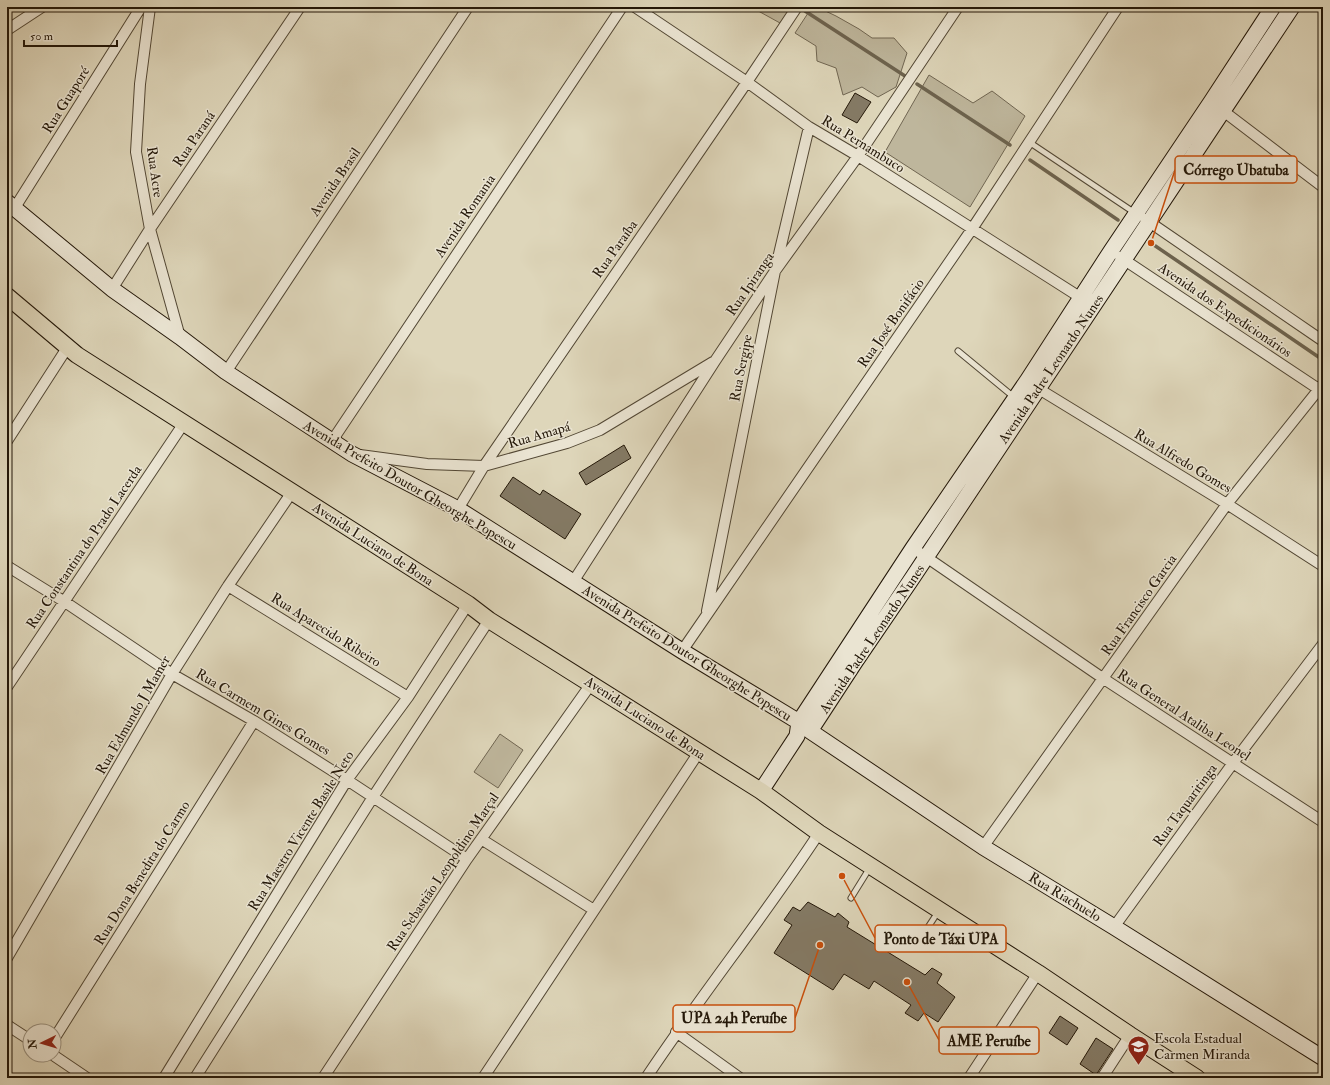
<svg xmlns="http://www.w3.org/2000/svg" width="1330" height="1085" font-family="'IM FELL Double Pica',serif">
<rect width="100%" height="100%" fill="#ded6ba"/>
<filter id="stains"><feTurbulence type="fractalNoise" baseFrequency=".005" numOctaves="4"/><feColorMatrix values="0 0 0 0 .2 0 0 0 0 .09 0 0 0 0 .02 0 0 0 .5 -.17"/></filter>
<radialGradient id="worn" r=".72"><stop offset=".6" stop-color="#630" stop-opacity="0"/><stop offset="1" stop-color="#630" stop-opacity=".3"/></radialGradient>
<path fill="#beb69c" stroke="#706652" d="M 751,7 L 791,7 L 780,23 Z
M 812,7 L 817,7 L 836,16 L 859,29 L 872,38 L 894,38 L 907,53 L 896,87 L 878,97 L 862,87 L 843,95 L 836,68 L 817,61 L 816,46 L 795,33 Z
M 929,75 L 973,103 L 992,91 L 1025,116 L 970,207 L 885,152 Z
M 500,734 L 523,750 L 498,788 L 474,772 Z"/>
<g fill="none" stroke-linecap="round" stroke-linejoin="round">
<path stroke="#6d634e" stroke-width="3.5" d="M 805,11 L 905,76
M 917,84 L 1010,145
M 1030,160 L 1118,220
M 1151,243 L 1320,358"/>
</g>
<path fill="#847a65" stroke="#231708" d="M 855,93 L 871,102 L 857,123 L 842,115 Z
M 624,445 L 631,458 L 586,485 L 579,473 Z
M 513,477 L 540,495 L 543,490 L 581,514 L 565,539 L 500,496 Z
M 808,902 L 835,917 L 838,913 L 849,922 L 847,927 L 925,975 L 932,968 L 942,974 L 937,983 L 955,997 L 938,1022 L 924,1013 L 918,1021 L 905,1013 L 911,1005 L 874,981 L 869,989 L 844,974 L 833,990 L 774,953 L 792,925 L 784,920 L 793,907 L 800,911 Z
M 1060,1016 L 1078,1028 L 1067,1045 L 1049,1033 Z
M 1096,1038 L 1113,1049 L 1096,1075 L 1080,1064 Z"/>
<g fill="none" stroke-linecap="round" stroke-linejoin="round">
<defs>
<path id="lane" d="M 1029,142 L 1135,213
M 958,351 L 1015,398
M 851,898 L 869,869
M 919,941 L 938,912"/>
<path id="street" d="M 150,7 L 140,84 L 136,152 L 150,229 L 180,337
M 635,7 L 747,82 L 809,127 L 858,156 L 1086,301
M 7,30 L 42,7
M 1218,107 L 1323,187
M 14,209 L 141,7
M 1145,219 L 1323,341
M 1120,257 L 1323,392
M 112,289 L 150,229 L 300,7
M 226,372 L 468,7
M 1034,386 L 1227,504 L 1323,566
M 7,441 L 67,348
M 332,441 L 622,7
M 360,455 L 427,464 L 484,466 L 567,443 L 600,430 L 713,362
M 458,509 L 484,466 L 747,82 L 797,7
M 913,548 L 1104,679 L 1323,822
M 7,566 L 65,602 L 172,674 L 254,721 L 347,780 L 467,859
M 573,582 L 715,361 L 775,271 L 858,156 L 958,7
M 228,586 L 408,697
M 707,611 L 775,271 L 809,127
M 682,651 L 972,229 L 1118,7
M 7,687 L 184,423
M 481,839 L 594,910
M 983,847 L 1227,504 L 1323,384
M 1114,927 L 1233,763 L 1323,644
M 7,958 L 172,674 L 228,586 L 292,492
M 7,1025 L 30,1040
M 676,1032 L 740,1078
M 54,1039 L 254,721
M 53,1055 L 87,1078
M 164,1078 L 347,780 L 408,697 L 468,604
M 195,1078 L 373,797 L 489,620
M 323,1078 L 467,859 L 591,684
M 483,1078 L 699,752
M 646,1078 C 701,995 764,917 819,833
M 969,1078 L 1038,973
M 1102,1078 L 1130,1035"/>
<path id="secondary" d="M 7,202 L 112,289 L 180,337 L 226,372 L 352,454 L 458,509 L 682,651 L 799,722 L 810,731 L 983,847 L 1114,927 L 1323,1058
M 810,731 L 855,662 L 913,577 L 1292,7
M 761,791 L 797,736 L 799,722 L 913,548 L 1027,381 L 1111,251 L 1211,102 L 1273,7"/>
<path id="primary" d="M 7,296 L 77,355 L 468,604 L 489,620 L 761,791 L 819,833 L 1038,973 L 1130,1035 L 1197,1078"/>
</defs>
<use href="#lane" stroke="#524734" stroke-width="7"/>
<use href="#street" stroke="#524734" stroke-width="12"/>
<use href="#secondary" stroke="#231708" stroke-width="17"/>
<use href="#primary" stroke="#231708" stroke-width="18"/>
<use href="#lane" stroke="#eae4d2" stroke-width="5"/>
<use href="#street" stroke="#eae4d2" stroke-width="10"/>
<use href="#secondary" stroke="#eae4d2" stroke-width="15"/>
<use href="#primary" stroke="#ded6ba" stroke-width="16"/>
</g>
<defs>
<symbol id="school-pin" viewBox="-11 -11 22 30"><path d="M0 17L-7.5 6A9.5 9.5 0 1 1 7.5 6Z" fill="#8f2418" stroke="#eae4d2"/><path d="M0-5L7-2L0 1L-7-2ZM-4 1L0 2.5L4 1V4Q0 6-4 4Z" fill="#fff"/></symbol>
</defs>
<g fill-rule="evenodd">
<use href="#school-pin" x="1126" y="1034" width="25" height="34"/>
</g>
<g text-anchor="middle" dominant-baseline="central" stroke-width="3" stroke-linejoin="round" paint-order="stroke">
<g font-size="14" fill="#231708" stroke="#eae4d2">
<text transform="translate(66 100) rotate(-58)">Rua Guaporé</text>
<text transform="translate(194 139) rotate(-56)">Rua Paraná</text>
<text transform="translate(863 144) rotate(32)">Rua Pernambuco</text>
<text transform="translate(155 172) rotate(82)">Rua Acre</text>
<text transform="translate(335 182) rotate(-56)">Avenida Brasil</text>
<text transform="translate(465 216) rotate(-56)">Avenida Romania</text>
<text transform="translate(615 249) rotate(-55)">Rua Paraíba</text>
<text transform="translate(750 284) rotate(-56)">Rua Ipiranga</text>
<text transform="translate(1225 310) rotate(34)">Avenida dos Expedicionários</text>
<text transform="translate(891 323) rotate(-55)">Rua José Bonifácio</text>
<text transform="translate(741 368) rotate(-79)">Rua Sergipe</text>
<text transform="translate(1051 369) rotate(-56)">Avenida Padre Leonardo Nunes</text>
<text transform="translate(539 435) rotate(-16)">Rua Amapá</text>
<text transform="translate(1183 461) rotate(31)">Rua Alfredo Gomes</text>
<text transform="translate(410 485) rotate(30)">Avenida Prefeito Doutor Gheorghe Popescu</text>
<text transform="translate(373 544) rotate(33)">Avenida Luciano de Bona</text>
<text transform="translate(84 547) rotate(-56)">Rua Constantina do Prado Lacerda</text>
<text transform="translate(1139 605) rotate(-55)">Rua Francisco Garcia</text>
<text transform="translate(326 630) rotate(32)">Rua Aparecido Ribeiro</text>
<text transform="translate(872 639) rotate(-56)">Avenida Padre Leonardo Nunes</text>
<text transform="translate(687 653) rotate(32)">Avenida Prefeito Doutor Gheorghe Popescu</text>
<text transform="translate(263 712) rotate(31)">Rua Carmem Gines Gomes</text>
<text transform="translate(133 715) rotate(-60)">Rua Edmundo J Mamer</text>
<text transform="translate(1184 715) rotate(33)">Rua General Ataliba Leonel</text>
<text transform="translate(645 718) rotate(33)">Avenida Luciano de Bona</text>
<text transform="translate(1185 805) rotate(-54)">Rua Taquaritinga</text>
<text transform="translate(301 831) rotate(-58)">Rua Maestro Vicente Basile Neto</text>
<text transform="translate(443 872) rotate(-56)">Rua Sebastião Leopoldino Marçal</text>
<text transform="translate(142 873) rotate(-58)">Rua Dona Benedita do Carmo</text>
<text transform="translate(1065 897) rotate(31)">Rua Riachuelo</text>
</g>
<g font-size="14" fill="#231708" stroke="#eae4d2" text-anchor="start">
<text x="1154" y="1038">Escola Estadual<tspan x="1154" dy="16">Carmen Miranda</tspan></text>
</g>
</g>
<path fill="none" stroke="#ca4f0b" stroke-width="1.5" d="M1151 243L1175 170M842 876L875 938M820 945L795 1018M907 982L939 1040"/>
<g fill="#ca4f0b" stroke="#eae4d2" stroke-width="1.5">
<circle cx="1151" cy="243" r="4"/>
<circle cx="842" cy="876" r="4"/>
<circle cx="820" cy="945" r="4"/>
<circle cx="907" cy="982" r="4"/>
</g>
<g fill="#eae4d2" stroke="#ca4f0b" stroke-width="1.5">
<rect x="1175" y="156" width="122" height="27" rx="4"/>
<rect x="875" y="925" width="131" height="27" rx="4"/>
<rect x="673" y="1005" width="122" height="27" rx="4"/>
<rect x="939" y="1027" width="100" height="27" rx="4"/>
</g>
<g font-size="15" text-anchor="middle" font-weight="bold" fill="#231708">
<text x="1236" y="175">Córrego Ubatuba</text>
<text x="941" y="944">Ponto de Táxi UPA</text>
<text x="734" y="1023">UPA 24h Peruíbe</text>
<text x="989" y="1046">AME Peruíbe</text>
</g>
<rect width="1330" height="1085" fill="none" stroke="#ded6ba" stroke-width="24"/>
<rect x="8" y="8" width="1314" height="1069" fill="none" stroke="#231708" stroke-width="2"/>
<rect x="12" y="12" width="1306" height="1061" fill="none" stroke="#231708"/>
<g transform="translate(42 1043) rotate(265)"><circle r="19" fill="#eae4d2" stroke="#9a9281"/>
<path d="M0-3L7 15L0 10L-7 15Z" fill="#8f2418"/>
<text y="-6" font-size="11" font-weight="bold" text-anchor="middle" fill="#231708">N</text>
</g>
<path d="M24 40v6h93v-6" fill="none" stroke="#231708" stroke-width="2"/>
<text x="30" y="40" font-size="12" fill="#231708" stroke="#eae4d2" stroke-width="3" paint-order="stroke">50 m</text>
<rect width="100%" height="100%" filter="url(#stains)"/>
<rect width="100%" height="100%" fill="url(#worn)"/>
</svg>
